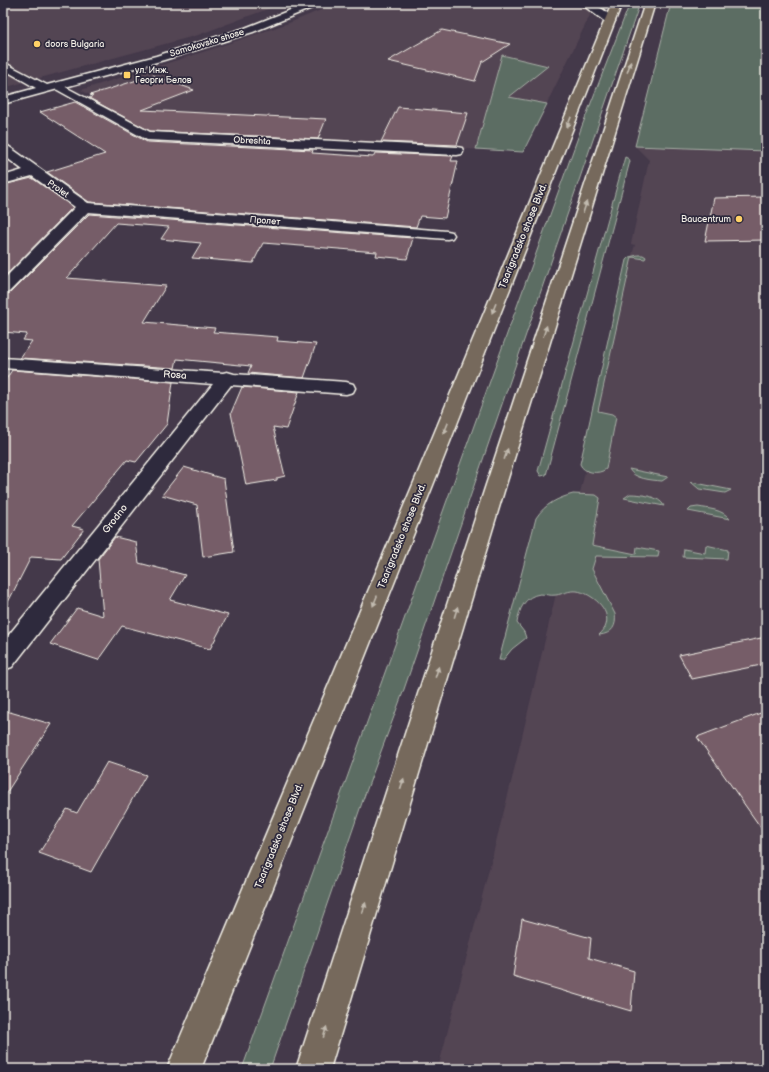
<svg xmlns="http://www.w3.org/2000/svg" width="769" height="1072" font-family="'Balsamiq Sans',sans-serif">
<rect width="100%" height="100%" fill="#44394a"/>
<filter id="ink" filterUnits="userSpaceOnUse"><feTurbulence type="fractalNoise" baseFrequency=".025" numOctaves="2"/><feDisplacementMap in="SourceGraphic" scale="8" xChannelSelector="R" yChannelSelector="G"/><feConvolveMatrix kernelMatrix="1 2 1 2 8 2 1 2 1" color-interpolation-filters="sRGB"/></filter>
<g filter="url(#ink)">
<path fill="#534453" d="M 3,3 L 284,3 L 198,35 L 3,88 Z
M 338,3 L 596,3 L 523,152 L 155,133 L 81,90 L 203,52 L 289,23 Z
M 671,3 L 766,3 L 766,1069 L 438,1069 L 510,787 L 585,472 L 632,255 L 635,245 L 631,244 L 649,160 L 635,146 Z"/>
<path fill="#5c6d64" stroke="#a8afa6" d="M 630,3 L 640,3 L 402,695 L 364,797 L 270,1069 L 242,1069 L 582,126 Z
M 671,3 L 766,3 L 766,151 L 635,146 Z
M 502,55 L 548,66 L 509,97 L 547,104 L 523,152 L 476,149 Z
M 625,157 L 629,159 L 630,161 L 546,475 L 541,476 L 538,471 Z
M 638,255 L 643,255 L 646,257 L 645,259 L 632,257 L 598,411 L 612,414 L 616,417 L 606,469 C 599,475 583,473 580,464 L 626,260 L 629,257 Z
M 629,469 L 668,477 L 662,481 C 651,480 634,479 629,469 Z
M 691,482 L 731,490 L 725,493 L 699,489 Z
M 573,494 L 596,495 L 600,498 L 592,545 L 636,554 L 637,547 L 659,551 L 658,557 L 596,556 L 592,569 L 615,614 C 617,626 612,634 599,635 C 602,632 605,629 606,625 C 611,609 591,593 577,591 C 569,590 563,594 556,595 C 550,596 545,594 540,594 C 525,596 519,609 517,623 L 524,632 L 526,638 L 512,649 L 503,660 L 499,660 L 536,518 C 545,504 558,498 573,494 Z
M 630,494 C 640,494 660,496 664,506 L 624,498 Z
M 698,507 C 709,509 722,509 730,519 L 688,511 L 691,508 Z
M 706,545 L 728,550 L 727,559 L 683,557 L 684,549 L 705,553 Z"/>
<path fill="#765d68" stroke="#f4f1e8" d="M 442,30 L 510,44 L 482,62 L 475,81 L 388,61 Z
M 153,75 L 194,90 L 142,110 L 326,119 L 318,139 L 150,131 L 89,98 L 93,96 L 90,95 Z
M 75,102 L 147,142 L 313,150 L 312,153 L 373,157 L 375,153 L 453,156 L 451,161 L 458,161 L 445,218 L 420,216 L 416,227 L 89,202 L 47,172 L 105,154 L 40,112 Z
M 398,107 L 468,113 L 457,145 L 381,142 Z
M 32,178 L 73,207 L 3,278 L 3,185 Z
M 766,197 L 766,240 L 705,241 L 714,198 Z
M 89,214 L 413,238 L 407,259 L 376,256 L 377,252 L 263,243 L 253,263 L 192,258 L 201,243 L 161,239 L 169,227 L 116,223 L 67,278 L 166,286 L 144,322 L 215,328 L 213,332 L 278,337 L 277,341 L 316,344 L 304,378 L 248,373 L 251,366 L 177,359 L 175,368 L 20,358 L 32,341 L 23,340 L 27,334 L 3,332 L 3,295 L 10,293 Z
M 12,370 L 173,382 L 167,424 L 136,462 L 127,460 L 72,526 L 84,529 L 61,559 L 31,557 L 3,612 L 3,384 Z
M 242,387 L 299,392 L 286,429 L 273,427 L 285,476 L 277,478 L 277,480 L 246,485 L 231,413 Z
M 184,467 L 224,479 L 234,552 L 203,557 L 197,505 L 162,495 Z
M 115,537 L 136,542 L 139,563 L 185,575 L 170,600 L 228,615 L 210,649 L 122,626 L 98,660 L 50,644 L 77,608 L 103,616 L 98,559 Z
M 766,637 L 766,664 L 692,679 L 679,655 Z
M 3,710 L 51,724 L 3,798 Z
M 766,711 L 766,835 L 697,737 Z
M 107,762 L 146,775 L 91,872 L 39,853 L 67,809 L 77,813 Z
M 522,919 L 591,938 L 589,958 L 634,971 L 631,1011 L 513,976 Z"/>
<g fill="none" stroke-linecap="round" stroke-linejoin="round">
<defs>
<path id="street" d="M 580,3 C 596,3 605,9 615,21 L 610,24 L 607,23 Z
M 58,83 L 150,132 L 457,147 L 462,148 L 463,151 L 462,154 L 457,155 L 147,140 L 54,88 L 52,86 L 54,84 Z
M 3,145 L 8,146 L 88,203 L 447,231 L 452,232 L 454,235 L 452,238 L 447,239 L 88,212 L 9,292 L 3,294 L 3,280 L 75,207 L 32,176 L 3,184 L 3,176 L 23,170 L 3,155 Z
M 3,358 L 223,373 L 227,372 L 234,374 L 346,382 L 353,384 L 355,388 L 353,392 L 346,394 L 231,385 L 12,667 L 3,670 L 3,642 L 213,384 L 3,368 Z"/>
<path id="secondary" d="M 308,3 L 321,3 L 319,5 L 253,32 L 164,60 L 3,104 L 3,97 L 36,88 L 3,69 L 3,62 L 47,85 L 156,56 L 245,28 Z"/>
<path id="highway" d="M 612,3 L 622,3 L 437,475 L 201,1069 L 167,1069 L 417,475 Z
M 645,3 L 655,3 L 504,491 L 330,1069 L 296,1069 L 484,491 Z"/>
</defs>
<use href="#street" stroke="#f4f1e8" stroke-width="3"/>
<use href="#secondary" stroke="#f4f1e8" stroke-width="3"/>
<use href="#highway" stroke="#f4f1e8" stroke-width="3"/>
<use href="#street" fill="#2f2a3d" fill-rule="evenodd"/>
<use href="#secondary" fill="#2f2a3d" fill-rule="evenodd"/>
<use href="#highway" fill="#76695c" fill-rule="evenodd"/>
</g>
<defs><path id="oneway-solid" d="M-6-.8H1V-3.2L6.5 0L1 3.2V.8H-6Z"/></defs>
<g fill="#c2bbb0">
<use href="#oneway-solid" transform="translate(629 67) rotate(-72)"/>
<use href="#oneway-solid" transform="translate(569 122) rotate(112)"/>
<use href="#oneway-solid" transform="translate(585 207) rotate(-72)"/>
<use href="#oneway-solid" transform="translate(494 308) rotate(112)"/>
<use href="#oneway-solid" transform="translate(545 331) rotate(-72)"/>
<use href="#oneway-solid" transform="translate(446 428) rotate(112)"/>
<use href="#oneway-solid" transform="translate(506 454) rotate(-72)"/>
<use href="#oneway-solid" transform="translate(375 601) rotate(112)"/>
<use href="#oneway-solid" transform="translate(456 612) rotate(-73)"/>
<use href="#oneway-solid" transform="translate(437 672) rotate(-73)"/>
<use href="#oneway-solid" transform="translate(402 784) rotate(-73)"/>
<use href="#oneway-solid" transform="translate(364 908) rotate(-73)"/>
<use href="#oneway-solid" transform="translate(325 1032) rotate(-73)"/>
</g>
</g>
<g fill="#ffd166" stroke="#2f2a3d" stroke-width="1.5">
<circle cx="37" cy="44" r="4"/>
<rect x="123" y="71" width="8" height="8" rx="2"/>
<circle cx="739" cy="219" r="4"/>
</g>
<g text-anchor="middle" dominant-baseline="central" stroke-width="3.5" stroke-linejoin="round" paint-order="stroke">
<g font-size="9" fill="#f4f1e8" stroke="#2f2a3d">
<text transform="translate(207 43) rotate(-17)">Samokovsko shose</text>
<text transform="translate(252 141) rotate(3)">Obreshta</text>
<text transform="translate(58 189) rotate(35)">Prolet</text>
<text transform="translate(265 221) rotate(5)">Пролет</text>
</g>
<g font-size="9" fill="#f4f1e8" stroke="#2f2a3d" text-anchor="start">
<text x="45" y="44">doors Bulgaria</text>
<text x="135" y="70">ул. Инж.<tspan x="135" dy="10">Георги Белов</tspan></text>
<text x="731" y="219" text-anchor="end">Baucentrum</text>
</g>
<g font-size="10" fill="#f4f1e8" stroke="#2f2a3d">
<text transform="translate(523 236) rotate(-68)">Tsarigradsko shose Blvd.</text>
<text transform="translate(175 375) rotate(4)">Rosa</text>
<text transform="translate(115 519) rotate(-52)">Grodno</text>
<text transform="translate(402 536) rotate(-68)">Tsarigradsko shose Blvd.</text>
<text transform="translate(279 836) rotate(-68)">Tsarigradsko shose Blvd.</text>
</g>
</g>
<rect width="769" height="1072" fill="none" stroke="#2f2a3d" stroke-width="16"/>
<rect x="8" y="8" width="753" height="1056" fill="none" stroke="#f4f1e8" stroke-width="1.5" filter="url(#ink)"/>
</svg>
